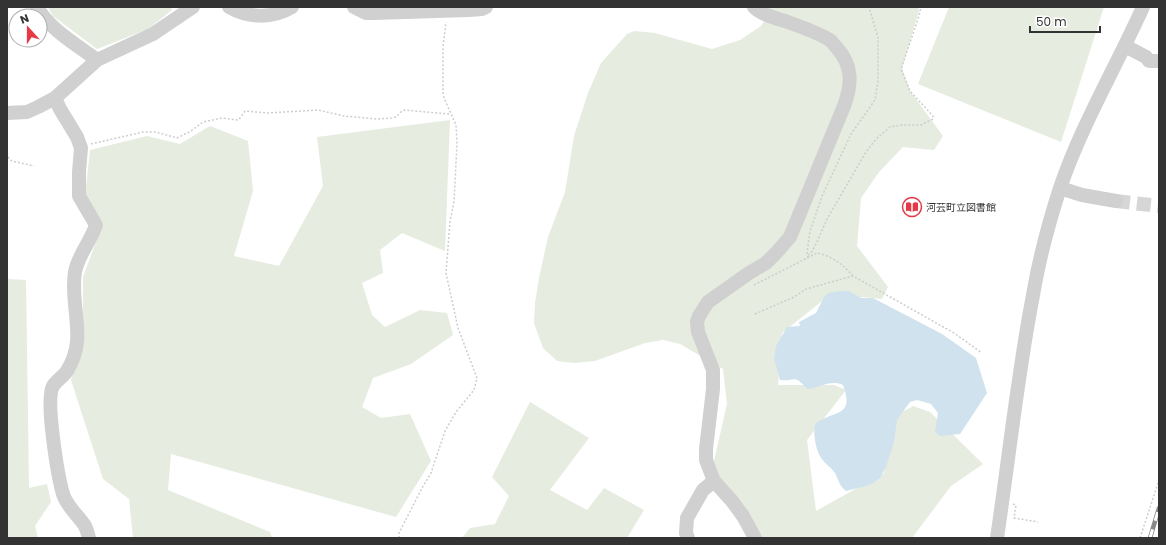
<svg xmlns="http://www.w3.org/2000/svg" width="1166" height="545" font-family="Poppins,'Noto Sans JP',sans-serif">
<rect width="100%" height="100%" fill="#fff"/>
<path fill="#e6ecdf" d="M 48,7 L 171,7 L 172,10 L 148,29 L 97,49 L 53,16 Z
M 770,7 L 918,7 L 919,11 L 902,68 L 910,91 L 943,136 L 934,150 L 903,147 L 879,172 L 861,198 L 857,246 L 888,287 L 882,299 L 831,294 L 782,333 L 778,385 L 834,385 L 846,390 L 807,440 L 816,511 L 884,473 L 897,415 L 913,406 L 930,412 L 983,464 L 951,486 L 912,538 L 755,538 L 729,502 L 714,461 L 727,404 L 723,369 L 680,344 L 663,340 L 645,343 L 595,361 L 574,363 L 557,361 L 543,348 L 534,323 L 535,303 L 539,278 L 548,237 L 565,192 L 574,136 L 588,93 L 601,63 L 627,34 L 634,31 L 655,33 L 712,49 L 740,40 L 761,26 L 769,13 Z
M 949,7 L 1104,7 L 1061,142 L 918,84 Z
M 450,120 L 445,251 L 402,233 L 380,250 L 383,273 L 362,283 L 372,315 L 385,327 L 420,310 L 447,313 L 453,335 L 411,364 L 373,378 L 362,407 L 381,418 L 410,414 L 431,461 L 396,517 L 171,454 L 168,490 L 270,532 L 272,538 L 133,538 L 129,499 L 103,479 L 71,380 L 83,341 L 83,277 L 103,223 L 85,196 L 90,150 L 147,136 L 180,144 L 210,126 L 248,141 L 253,191 L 234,256 L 279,266 L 323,186 L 317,137 Z
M 7,279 L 26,280 L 29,488 L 47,484 L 51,502 L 35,526 L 38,538 L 7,538 Z
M 530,402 L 589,438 L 550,490 L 587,510 L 604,488 L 644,510 L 627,538 L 462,538 L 470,528 L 495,524 L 509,496 L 492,477 Z"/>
<path fill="#cfe2ee" d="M 841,291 L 848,291 L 862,298 L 873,298 L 942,334 L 976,358 L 987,393 L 960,434 L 940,436 L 935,432 L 938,413 L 931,404 L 917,400 L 910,402 L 897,420 L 894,442 L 886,467 L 880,478 L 873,483 L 866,486 L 846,491 C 840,487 838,479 835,473 C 831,467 825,464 822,459 C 816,452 812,431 816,423 C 835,410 855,417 843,385 C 832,380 822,386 810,389 L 807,389 C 794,373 795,382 780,380 L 774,359 L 776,346 L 787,327 L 800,326 L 799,322 L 816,313 L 824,297 L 828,293 Z"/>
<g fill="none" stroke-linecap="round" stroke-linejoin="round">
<path stroke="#d6d6d6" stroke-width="14" stroke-dasharray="14 7" stroke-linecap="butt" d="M 1116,201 L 1159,206"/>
<path stroke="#cdcdcd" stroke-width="1.5" stroke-dasharray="2 2" stroke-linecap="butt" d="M 91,144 L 143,132 L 156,132 L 177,138 L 191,131 L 203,122 L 222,118 L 238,120 L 240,118 L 245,111 L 268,113 L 318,110 L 344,116 L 377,119 L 392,118 L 396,117 L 402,111 L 405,110 L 448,114 L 451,113
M 7,153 L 9,159 L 12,161 L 34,166
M 808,255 L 811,253 L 817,242 L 827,219 L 866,152 L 876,139 L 890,127 L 902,125 L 921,125 L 933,119 L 933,116 L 910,91 L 901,69 L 919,16 L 921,7
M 808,258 L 807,253 L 810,231 L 823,194 L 851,134 L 875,100 L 878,81 L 878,38 L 869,7
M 754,285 L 817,253 C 830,255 844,265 853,276
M 755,314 L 794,297 L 806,289 L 853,276 L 954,333 L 982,353
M 1013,504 L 1016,505 L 1014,518 L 1038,522
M 399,538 L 399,533 L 422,488 L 431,473 L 445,431 L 456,412 L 474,390 L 477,378 L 458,328 L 446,273 L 450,221 L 454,202 L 457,143 L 456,125 L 444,98 L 443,92 L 443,47 L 446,22
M 1140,538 L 1159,480"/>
<path stroke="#d0d0d0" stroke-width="14" d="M 37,7 C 50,30 76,44 97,60
M 229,7 C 248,18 272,19 292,7
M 354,7 L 366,13 L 373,13 L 469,10 L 482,9 L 486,7
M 754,7 C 762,15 775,18 785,21 C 798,26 820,33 831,41 C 833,43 835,46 837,48 C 853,66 852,84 844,106 L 790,237 L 776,253 L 766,263 L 749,273 L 708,302 L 699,316 L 697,322 L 698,332 L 713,370 L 713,389 L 706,449 L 706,460 L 714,481 L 732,501 L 743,516 L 755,538
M 1125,46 L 1146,57 L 1149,61 L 1159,61
M 55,98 L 60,109 L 77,137 L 81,148 L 79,172 L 79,196 L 96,225 C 91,241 78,255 75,272 C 71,295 79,319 77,342 C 76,351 72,363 67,371 C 64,376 57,380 53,386 C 45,400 58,477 63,494 C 67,507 78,515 85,526 C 87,530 88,534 89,538
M 7,113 L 27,112 L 38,107 L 55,98 L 97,60 L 153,34 L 193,7
M 1060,188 L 1082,195 L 1116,201
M 688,538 L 686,533 L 687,518 L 703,490 L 714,481
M 997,538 C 1008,464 1016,390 1029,317 C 1031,306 1033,295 1035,284 C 1041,252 1050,219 1060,188 C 1081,126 1116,67 1143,7"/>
<defs>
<path id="rail" d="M 1150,538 L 1159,508"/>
</defs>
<use href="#rail" stroke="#888" stroke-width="4.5"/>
<use href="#rail" stroke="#fff" stroke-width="3" stroke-dasharray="9" stroke-linecap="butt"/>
</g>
<defs>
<symbol id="library-ring" viewBox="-11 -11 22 22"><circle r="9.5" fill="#fff" stroke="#e63946" stroke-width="1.5"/><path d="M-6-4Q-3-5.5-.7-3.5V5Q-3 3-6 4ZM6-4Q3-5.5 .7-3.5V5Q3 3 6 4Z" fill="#e63946"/></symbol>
</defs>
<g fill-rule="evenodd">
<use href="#library-ring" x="901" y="196" width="22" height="22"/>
</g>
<g text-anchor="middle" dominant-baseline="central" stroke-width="4" stroke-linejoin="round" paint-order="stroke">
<g font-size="10" fill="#333" stroke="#fff" text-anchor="start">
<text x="926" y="207">河芸町立図書館</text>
</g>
</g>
<rect width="1166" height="545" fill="none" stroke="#333333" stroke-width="16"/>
<g transform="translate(28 28) rotate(339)"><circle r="19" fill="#ffffff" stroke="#adadad"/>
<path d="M0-3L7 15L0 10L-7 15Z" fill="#e63946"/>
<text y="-6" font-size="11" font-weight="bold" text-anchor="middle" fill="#333333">N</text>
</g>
<path d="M1030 26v6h70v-6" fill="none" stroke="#333333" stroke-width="2"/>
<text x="1036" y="26" font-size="12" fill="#333333" stroke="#ffffff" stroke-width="3" paint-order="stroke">50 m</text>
</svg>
